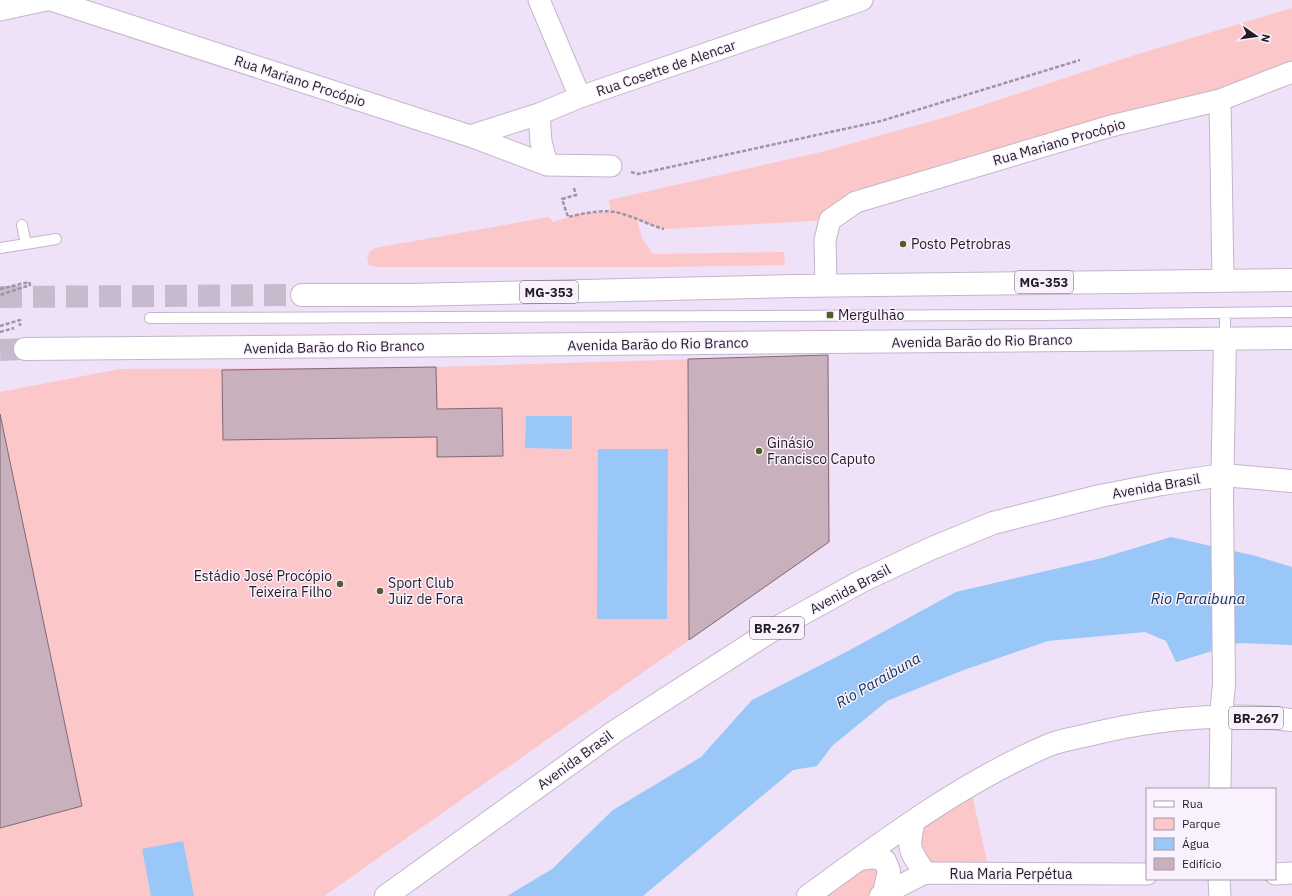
<svg xmlns="http://www.w3.org/2000/svg" width="1292" height="896" font-family="'IBM Plex Sans',sans-serif">
<rect width="100%" height="100%" fill="#efe1f7"/>
<path fill="#fcc7c9" d="M 1292,8 L 1292,72 L 830,220 L 664,229 L 637,220 L 642,238 L 653,254 L 784,252 L 785,265 L 666,267 L 377,267 L 369,265 L 367,258 L 370,251 L 375,248 L 549,217 L 553,222 L 583,213 L 611,212 L 609,200 L 821,152 L 950,116 L 1135,55 Z
M 828,355 L 829,542 L 324,896 L 0,896 L 0,392 L 120,369 L 436,367 Z
M 971,790 L 990,874 L 925,873 L 914,821 Z
M 860,859 L 885,861 L 880,896 L 807,896 Z"/>
<path fill="#98c7f8" d="M 526,416 L 572,416 L 572,449 L 525,448 Z
M 598,449 L 668,449 L 667,619 L 597,619 Z
M 1171,537 L 1256,556 L 1292,567 L 1292,645 L 1239,643 L 1176,662 L 1166,641 L 1145,632 L 1048,641 L 961,671 L 887,701 L 832,746 L 817,766 L 793,770 L 643,896 L 507,896 L 552,869 L 613,810 L 701,757 L 752,700 L 848,651 L 956,592 L 1102,558 Z
M 183,841 L 194,896 L 151,896 L 142,849 Z"/>
<path fill="#c8b0bd" stroke="#7f6975" d="M 828,355 L 829,542 L 689,640 L 688,359 Z
M 436,367 L 437,409 L 502,408 L 503,456 L 437,457 L 437,437 L 223,440 L 222,370 Z
M 0,414 L 82,806 L 0,828 Z"/>
<g fill="none" stroke-linecap="round" stroke-linejoin="round">
<path stroke="#c6bacd" stroke-width="22" stroke-dasharray="22 11" stroke-linecap="butt" d="M 0,297 L 302,295
M 0,350 L 25,349"/>
<defs>
<path id="service" d="M 26,244 L 56,239
M 0,248 L 26,244 L 22,225
M 150,318 L 1042,315 L 1292,312
M 1225,339 L 1225,314"/>
<path id="minor" d="M 51,0 L 470,136 L 547,165 L 611,166
M 539,0 L 580,97
M 0,10 L 46,0
M 1220,100 L 1223,279
M 539,114 L 541,142 L 547,165
M 470,136 L 539,114 L 580,97 L 862,0
M 826,285 L 825,240 L 830,220 L 856,202 L 1111,126 L 1220,100 L 1292,72
M 1220,789 L 1221,716
M 1275,874 L 1292,873
M 1219,879 L 1220,896
M 880,896 L 925,873 L 1147,874"/>
<path id="tertiary" d="M 1221,716 L 1224,684 L 1222,498 L 1225,339"/>
<path id="primary" d="M 302,295 L 408,295 L 796,286 L 1292,280
M 25,349 L 1292,338"/>
<path id="trunk" d="M 914,821 C 907,849 909,850 925,873
M 860,859 L 874,857 L 885,861 L 889,871 L 884,893
M 386,896 L 614,732 L 771,631 L 860,582 L 930,549 L 993,523 L 1100,496 L 1162,484 L 1223,475 L 1292,481
M 808,896 C 884,841 962,782 1049,745 C 1061,740 1075,738 1088,735 C 1153,719 1225,712 1292,720"/>
</defs>
<use href="#service" stroke="#c3b6cb" stroke-width="12"/>
<use href="#minor" stroke="#c3b6cb" stroke-width="23"/>
<use href="#tertiary" stroke="#c3b6cb" stroke-width="24"/>
<use href="#primary" stroke="#c3b6cb" stroke-width="24"/>
<use href="#trunk" stroke="#c3b6cb" stroke-width="24"/>
<path stroke="#9e94a4" stroke-width="2.5" stroke-dasharray="4 2" stroke-linecap="butt" d="M 631,172 L 638,174 L 881,121 L 1080,60
M 574,188 L 576,195 L 562,199 L 568,217 C 585,213 607,208 623,214 C 637,218 649,225 664,229
M 0,289 L 29,282 L 30,285 L 0,295
M 0,326 L 20,320 L 20,326
M 0,332 L 14,328"/>
<use href="#service" stroke="#fff" stroke-width="10"/>
<use href="#minor" stroke="#fff" stroke-width="21"/>
<use href="#tertiary" stroke="#fff" stroke-width="22"/>
<use href="#primary" stroke="#fff" stroke-width="22"/>
<use href="#trunk" stroke="#fff" stroke-width="22"/>
</g>
<g fill="#595b28" stroke="#f9f1fe" stroke-width="1.5">
<circle cx="903" cy="244" r="4"/>
<rect x="826" y="311" width="8" height="8" rx="2"/>
<circle cx="759" cy="451" r="4"/>
<circle cx="340" cy="584" r="4"/>
<circle cx="380" cy="591" r="4"/>
</g>
<g text-anchor="middle" dominant-baseline="central" stroke-width="3" stroke-linejoin="round" paint-order="stroke">
<g fill="#f9f1fe" stroke="#625d66" stroke-width="1">
<rect x="1015" y="271" width="58" height="22" rx="3"/>
<rect x="520" y="281" width="58" height="22" rx="3"/>
<rect x="750" y="617" width="54" height="22" rx="3"/>
<rect x="1229" y="707" width="54" height="22" rx="3"/>
</g>
<g font-size="13" font-weight="bold" fill="#221d25">
<text x="1044" y="282">MG-353</text>
<text x="549" y="292">MG-353</text>
<text x="777" y="628">BR-267</text>
<text x="1256" y="718">BR-267</text>
</g>
<g font-size="14" fill="#221d25" stroke="#f9f1fe">
<text transform="translate(666 68) rotate(-19)">Rua Cosette de Alencar</text>
<text transform="translate(300 81) rotate(18)">Rua Mariano Procópio</text>
<text transform="translate(1059 142) rotate(-16)">Rua Mariano Procópio</text>
<text transform="translate(982 341) rotate(-1)">Avenida Barão do Rio Branco</text>
<text transform="translate(658 344) rotate(-1)">Avenida Barão do Rio Branco</text>
<text transform="translate(334 347) rotate(-1)">Avenida Barão do Rio Branco</text>
<text transform="translate(1156 486) rotate(-10)">Avenida Brasil</text>
<text transform="translate(850 589) rotate(-28)">Avenida Brasil</text>
<text transform="translate(575 760) rotate(-36)">Avenida Brasil</text>
<text x="1011" y="874">Rua Maria Perpétua</text>
</g>
<g font-size="14" fill="#221d25" stroke="#f9f1fe" text-anchor="start">
<text x="911" y="244">Posto Petrobras</text>
<text x="838" y="315">Mergulhão</text>
<text x="767" y="443">Ginásio<tspan x="767" dy="16">Francisco Caputo</tspan></text>
<text x="332" y="576" text-anchor="end">Estádio José Procópio<tspan x="332" dy="16">Teixeira Filho</tspan></text>
<text x="388" y="583">Sport Club<tspan x="388" dy="16">Juiz de Fora</tspan></text>
</g>
<g font-size="15" font-style="italic" fill="#103252" stroke="#f9f1fe">
<text x="1198" y="598">Rio Paraibuna</text>
<text transform="translate(878 680) rotate(-30)">Rio Paraibuna</text>
</g>
</g>
<rect x="1146" y="788" width="130" height="92" fill="#f9f1fe" stroke="#a39ca7"/>
<rect x="1154" y="801" width="20" height="6" fill="#ffffff" stroke="#a39ca7"/>
<text x="1182" y="808" font-size="12" fill="#221d25">Rua</text>
<rect x="1154" y="818" width="20" height="12" fill="#fcc7c9" stroke="#a39ca7"/>
<text x="1182" y="828" font-size="12" fill="#221d25">Parque</text>
<rect x="1154" y="838" width="20" height="12" fill="#98c7f8" stroke="#a39ca7"/>
<text x="1182" y="848" font-size="12" fill="#221d25">Água</text>
<rect x="1154" y="858" width="20" height="12" fill="#c8b0bd" stroke="#a39ca7"/>
<text x="1182" y="868" font-size="12" fill="#221d25">Edifício</text>
<g transform="translate(1256 36) rotate(103)" stroke="#f9f1fe" stroke-width="3" paint-order="stroke">
<path d="M0-3L7 15L0 10L-7 15Z" fill="#221d25"/>
<text y="-6" font-size="11" font-weight="bold" text-anchor="middle" fill="#221d25">N</text>
</g>
</svg>
